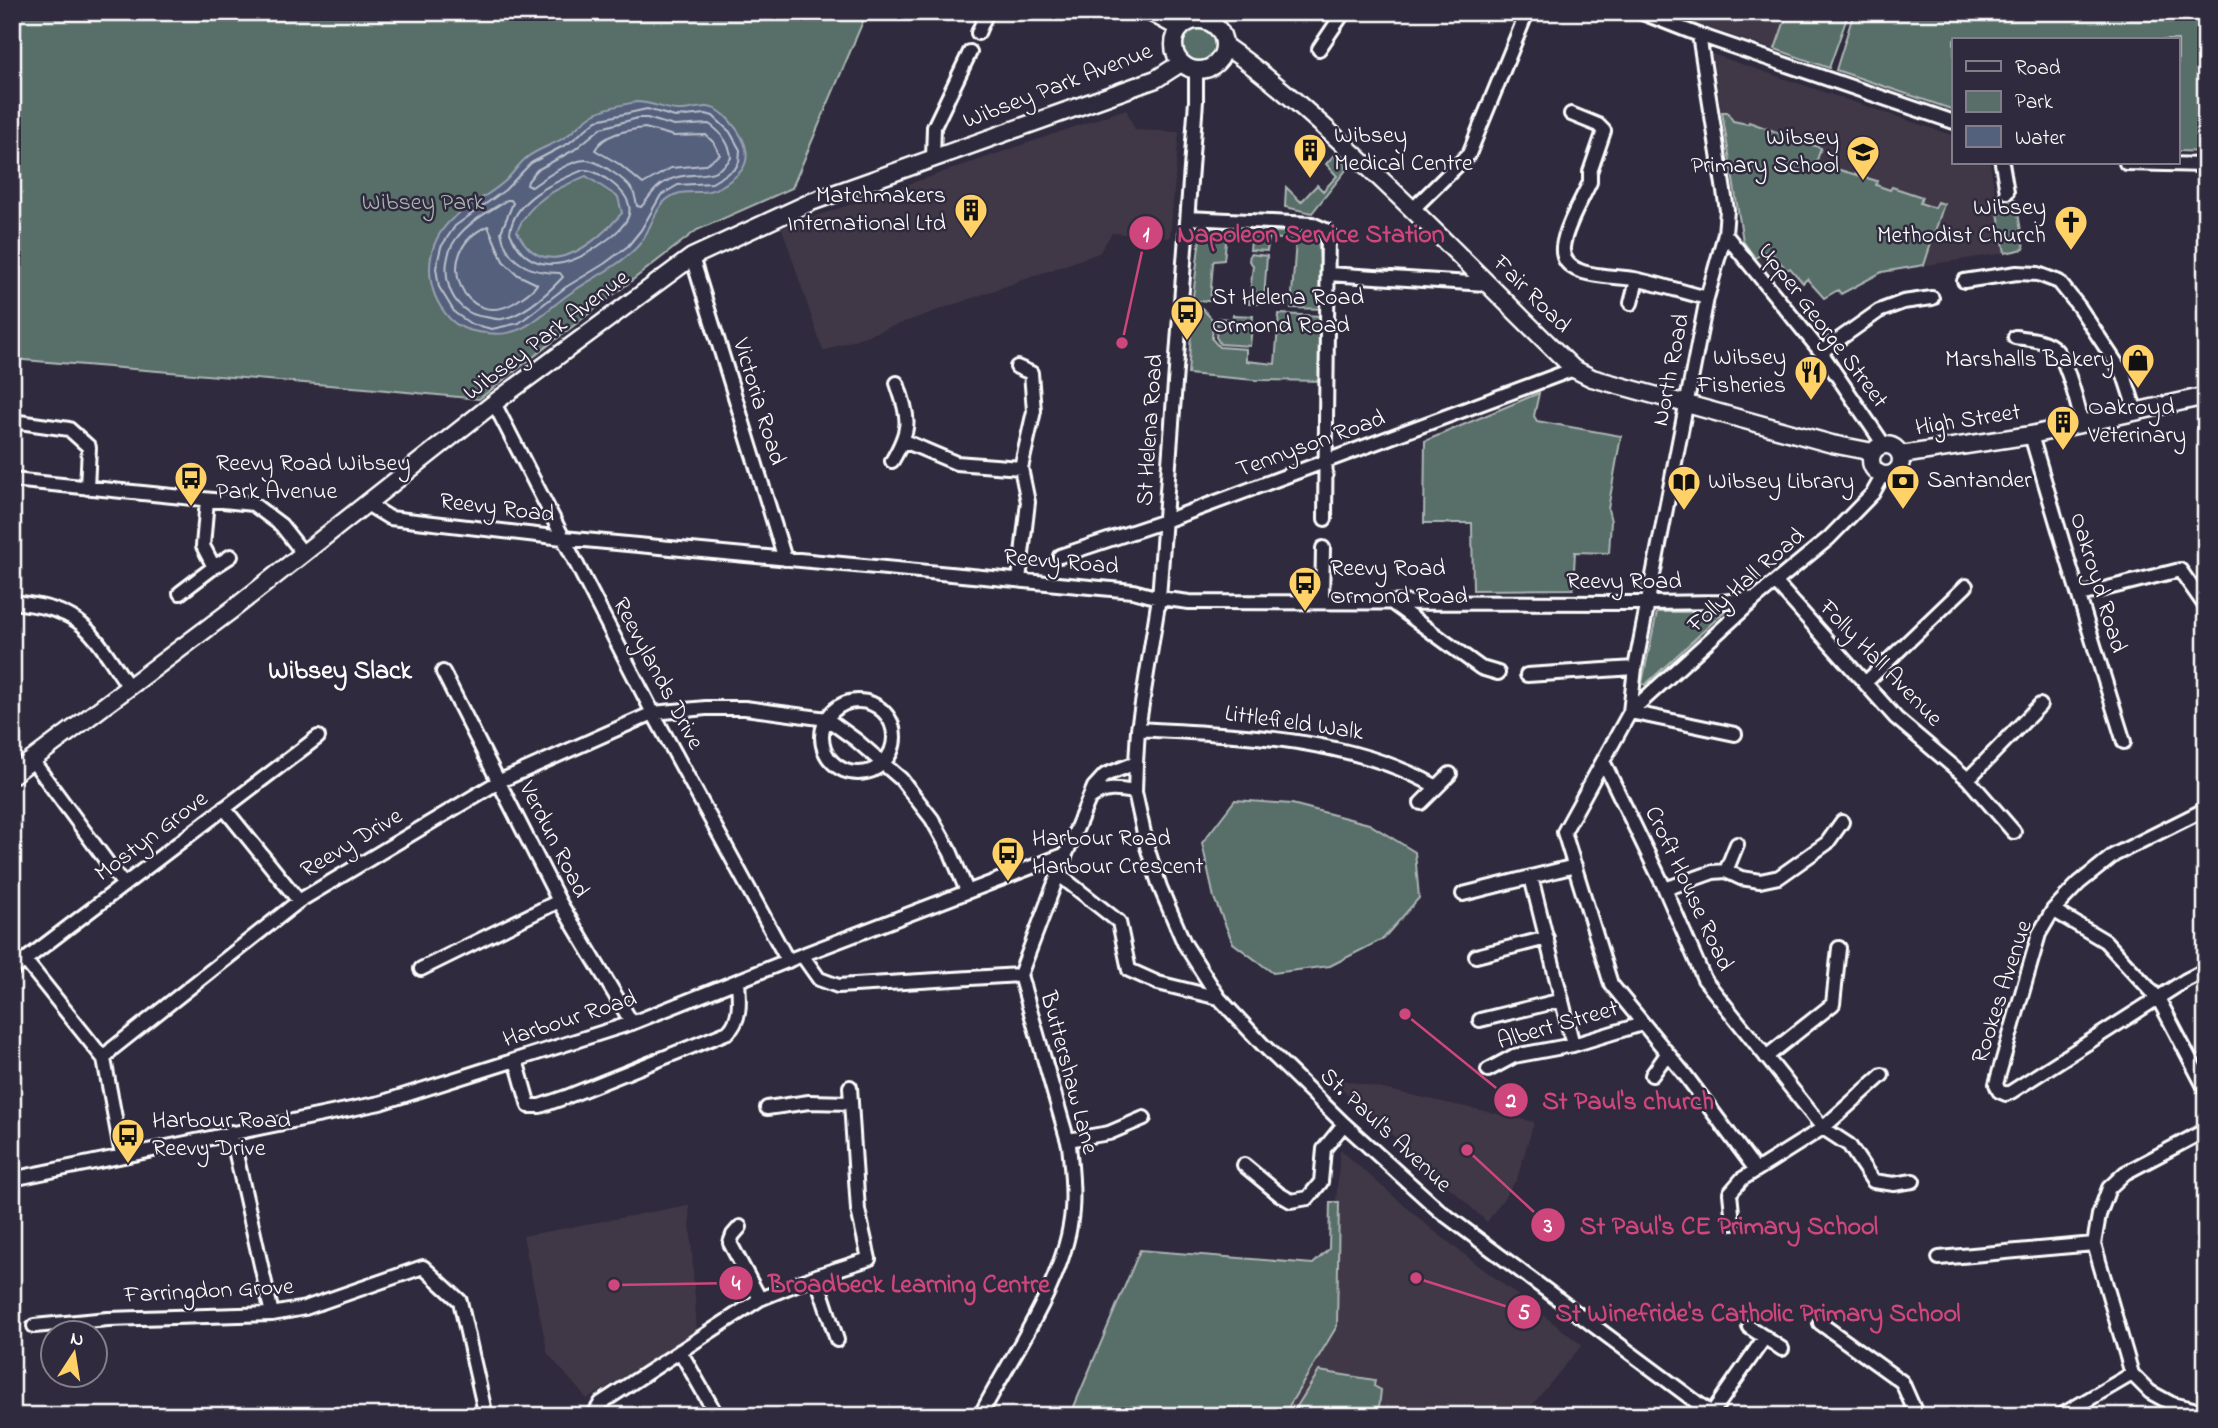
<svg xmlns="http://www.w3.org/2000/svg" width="2218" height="1428" font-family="'Indie Flower',sans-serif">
<rect width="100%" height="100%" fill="#2f2a3d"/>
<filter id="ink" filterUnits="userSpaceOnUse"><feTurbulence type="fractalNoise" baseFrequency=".0143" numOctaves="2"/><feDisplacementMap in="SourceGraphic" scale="14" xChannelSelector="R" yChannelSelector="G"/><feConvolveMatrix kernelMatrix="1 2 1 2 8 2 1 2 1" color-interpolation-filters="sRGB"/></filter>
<g filter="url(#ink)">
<path fill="#413747" d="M 1671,12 L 1849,12 L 1829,68 L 1700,25 Z
M 1712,54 L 1954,136 L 1954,163 L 1990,163 L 2005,253 L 1882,272 L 1841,294 L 1838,290 L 1824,298 L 1808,279 L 1803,283 L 1790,268 L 1779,271 L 1776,269 L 1767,275 L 1743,241 Z
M 1126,109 L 1135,130 L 1179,132 L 1170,238 L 1112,233 L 1099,253 L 823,351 L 782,228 Z
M 1329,1077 L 1534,1122 L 1517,1179 L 1487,1222 Z
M 1340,1150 L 1434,1231 L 1582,1345 L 1523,1416 L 1283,1416 L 1337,1326 L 1336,1202 Z
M 689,1205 L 697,1333 L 587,1399 L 548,1354 L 523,1236 Z"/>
<path fill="#596e68" stroke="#acb6b4" stroke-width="2" d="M 12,12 L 867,12 L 792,188 L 697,230 L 479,399 L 365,388 L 12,359 Z
M 1788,12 L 1849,12 L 1829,68 L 1775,49 Z
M 1854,12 L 2206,12 L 2206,152 L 2178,151 L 2178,40 L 1954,40 L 1954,110 L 1836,70 Z
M1179 43a20 20 0 1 1 40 0a20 20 0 1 1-40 0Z
M 1722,112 L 1727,112 L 1733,121 L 1748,124 L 1749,122 L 1821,148 L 1816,163 L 1877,181 L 1876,185 L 1890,190 L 1892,187 L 1922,197 L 1920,203 L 1935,208 L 1938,202 L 1944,204 L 1924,265 L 1882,272 L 1841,294 L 1838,290 L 1824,298 L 1807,279 L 1803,283 L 1790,268 L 1787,270 L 1769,250 L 1755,258 L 1743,241 Z
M 1334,155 L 1345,164 L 1346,170 L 1312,213 L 1285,207 L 1286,187 L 1301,202 L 1317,185 L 1323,191 L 1337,176 L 1326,164 Z
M 2012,198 L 2016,201 L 2024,249 L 2005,253 L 1996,201 Z
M 1201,229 L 1244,230 L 1240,234 L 1227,233 L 1224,260 L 1214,261 L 1213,263 L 1210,301 L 1196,301 L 1193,297 Z
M 1252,231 L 1310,233 L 1318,237 L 1324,309 L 1291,308 L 1296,240 L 1269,238 L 1267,251 L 1250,250 Z
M 1250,254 L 1267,256 L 1264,299 L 1258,299 L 1258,304 L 1249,304 L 1253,265 L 1249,261 Z
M 1193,305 L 1200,306 L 1213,320 L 1212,339 L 1219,347 L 1246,349 L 1246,361 L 1275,364 L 1279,314 L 1323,316 L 1324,381 L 1255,380 L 1188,374 Z
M 1233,315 L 1253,316 L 1250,346 L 1220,344 L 1216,337 L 1218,318 L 1232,319 Z
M 1539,393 L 1534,416 L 1537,421 L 1621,436 L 1608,509 L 1611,521 L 1609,553 L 1575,552 L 1573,589 L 1473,590 L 1472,523 L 1424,523 L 1425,441 Z
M 1657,612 L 1724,612 L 1645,685 L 1642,683 Z
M 1235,800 L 1292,804 L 1369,824 L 1415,852 L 1419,898 L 1383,939 L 1330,966 L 1273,973 L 1233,943 L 1214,898 L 1202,843 Z
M 1330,1202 L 1339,1202 L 1337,1326 L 1283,1416 L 1070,1416 L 1140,1250 L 1313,1264 L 1329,1249 Z
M 1319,1371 L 1375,1380 L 1374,1386 L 1381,1390 L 1378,1416 L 1291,1416 Z"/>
<path fill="#54617d" stroke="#98a0b1" stroke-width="2" fill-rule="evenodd" d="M 636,102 C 651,102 663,109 677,110 C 688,111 698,106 708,107 C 717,108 725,115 730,121 C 747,140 756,163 732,179 C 726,184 717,189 709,191 C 692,194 678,188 664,202 C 652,214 650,234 637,247 C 619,266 594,277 572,292 C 542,312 525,339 487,333 C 475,332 461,330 450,319 C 423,290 423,246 452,219 C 468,205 488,196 504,182 C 512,175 517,166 525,159 C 535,150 550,146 562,139 C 573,133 580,123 591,116 C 602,108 622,105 636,102 ZM 586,176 L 618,197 L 622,213 C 596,244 543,286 517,231 C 530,200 556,189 586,176 Z"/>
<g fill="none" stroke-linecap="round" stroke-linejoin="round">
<path stroke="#bbc0cb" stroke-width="2" d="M 647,109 L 675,117 L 706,114 L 713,116 L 730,132 L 740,150 L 739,162 L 735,169 L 712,183 L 678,185 L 661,195 L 641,230 L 628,246 L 604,264 L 566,287 L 519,323 L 492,329 L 471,324 L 455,313 L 439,287 L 436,268 L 441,247 L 455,226 L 505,190 L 531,163 L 569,143 L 597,120 Z
M 638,118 L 647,118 L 674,126 L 709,124 C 720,131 731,145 731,158 C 713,183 692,169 669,180 C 655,186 650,197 641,207 L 637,206 C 636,201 635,194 632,190 C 627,180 597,160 586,160 C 570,160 545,178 532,187 L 527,185 L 528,181 L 537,170 L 574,150 L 601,128 Z
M 645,128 L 674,136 L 706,135 L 714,143 L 720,155 L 704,165 L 671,168 L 643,184 L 619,164 L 595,150 C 603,134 627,130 645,128 Z
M 583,170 C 593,169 604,177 612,183 C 621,190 632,201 629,214 C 627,224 612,237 604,242 C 571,267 530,279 510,233 C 514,198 555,182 583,170 Z
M 507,200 L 511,200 L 513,203 L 501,232 C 507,264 531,273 560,273 L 563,277 C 548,293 524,315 502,319 C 496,320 492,318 486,317 C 448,315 436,266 456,239 C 468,222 490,211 507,200 Z
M 488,226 L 503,261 L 518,275 L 537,284 C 533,291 524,296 517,301 C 465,335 428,251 488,226 Z"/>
<defs>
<path id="street" d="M 1640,12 L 1699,35 L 1954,122
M 978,33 L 987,12
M 1699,35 L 1727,210 L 1725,234 L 1707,298 L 1635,668 L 1630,712 L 1735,734
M 1319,49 L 1344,12
M 1196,70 L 1196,101 L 1159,598 L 1138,729 L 1136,763 L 1135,792 L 1147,847 L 1160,887 L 1184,943 L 1219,998 L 1262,1044 L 1344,1124 L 1440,1211 L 1715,1416
M 1571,114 L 1598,125 L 1604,131 L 1590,172 L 1590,182 C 1582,199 1565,228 1563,247 C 1560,280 1614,275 1634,279 C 1659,284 1683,292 1707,298
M 933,158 L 934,127 L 970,52
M 2002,163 L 2007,192
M 2126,163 L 2206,165
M 1414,208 L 1469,154 L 1527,12
M 1188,218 L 1312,224 L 1328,231 L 1325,519
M 1725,234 L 1821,352 L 1884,445
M 692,257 L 785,559
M 1328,274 L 1486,284
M 1964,281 L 2017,273 L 2038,274 L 2059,282 L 2079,307 L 2124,375 L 2136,412
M 1631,303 L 1637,280
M 2015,337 C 2029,339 2045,339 2056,350 C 2067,362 2078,406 2082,423
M 1821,352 L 1879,311 L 1903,302 L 1932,298
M 1017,367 L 1031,373 L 1034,411 L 1021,468 L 1028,502 L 1019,580
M 494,403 L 653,713 L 788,961
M 12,421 L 69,429 L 89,447 L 87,488
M 2031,435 C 2061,538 2092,640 2124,742
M 904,441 L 956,463 L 1021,468
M 892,461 C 912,427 909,419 897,383
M 12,480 L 253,504 L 281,525 L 303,553
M 367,504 L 390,518 L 563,538 L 1133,591 L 1159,598 L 1189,602 L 1648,603 L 1722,602 L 1756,598
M 1060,556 L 1165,521 L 1574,369
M 214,567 L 231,556
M 1776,583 L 1896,718 L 1968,779 L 2014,832
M 180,593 L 214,567 L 203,546 L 207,500
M 2080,595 L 2180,570 L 2206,607
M 12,602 C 86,609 90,631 129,687
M 1322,602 L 1323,548
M 1392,603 L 1481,668 L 1498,673
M 443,672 L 559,901 L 632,1023
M 1527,675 L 1635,668
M 1865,683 L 1966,586
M822 737a36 36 0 1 1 72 0a36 36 0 1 1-72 0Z
M 1138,729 C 1237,735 1349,736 1437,787
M 32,760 L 124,885
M 1603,761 L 1665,889 L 1704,979 L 1823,1128 L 1849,1145 L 1873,1181 L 1894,1184 L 1913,1181
M 1968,779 L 2040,705
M 1090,798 C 1105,787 1117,789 1135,792
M 1421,803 L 1450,774
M 224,808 L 299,901
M 2206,809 L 2114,855 L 2079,883 L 2053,910 L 2039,934 L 1996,1084 L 1999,1091 L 2006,1094 L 2011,1092 L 2186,980 L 2206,970
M 1726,871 L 1737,844
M 1058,874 L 1119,922 L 1129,970 L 1158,983 L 1219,998
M 1531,877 L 1573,1045
M 1665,889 L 1713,872 L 1726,871 L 1741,878 L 1760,881 L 1779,877 L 1827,843 L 1842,822
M 1463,894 L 1575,866
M 2053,910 L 2105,941 L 2158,998 L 2206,1090
M 802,955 L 819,979 L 838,986 L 1020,975
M 1476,956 L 1547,938
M 25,960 L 104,1059 L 122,1155
M 421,969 L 559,901
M 12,970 L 318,737
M 1480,1020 L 1562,1000
M 1766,1057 L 1833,1004 L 1839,948
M 104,1059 L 112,1049 L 299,901 L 500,781 L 653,713 L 706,708 L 745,708 L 827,719 L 856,740 L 901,779 L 932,819 L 951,853 L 967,891
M 516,1060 L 529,1106 L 540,1106 L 566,1097 L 728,1032 C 742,1019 739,999 738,981
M 1488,1070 L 1514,1056 L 1573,1045 L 1642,1024
M 1652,1075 L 1667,1054
M 767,1108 L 809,1102 L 850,1103
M 2206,1130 L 2125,1173 L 2109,1188 L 2099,1215 L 2094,1244 L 2132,1374 L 2150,1392 L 2172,1404 L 2206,1412
M 231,1132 L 272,1314
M 1068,1140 L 1109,1133 L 1144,1118
M 1244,1165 L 1279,1194 L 1291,1201 L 1308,1198 L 1321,1182 L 1324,1149 L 1344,1124
M 1756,1170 L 1686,1076 L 1611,984 L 1564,832 L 1630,712 L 1756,598 L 1829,538 L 1873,493 L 1883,475
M 12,1179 L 380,1103 L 632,1023 L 802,955 L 1066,854 L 1094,787 L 1105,775 L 1136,763
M 1733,1223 L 1730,1193 L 1742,1179 L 1823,1128 L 1882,1075
M 740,1227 L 733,1235 L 730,1243 L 760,1299
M 1939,1258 L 2094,1244
M 816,1276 L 837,1340
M 1820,1323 L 1902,1382 L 1917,1416
M 34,1326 L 108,1319 L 272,1314 L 305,1308 L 423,1267 L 460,1301 L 486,1416
M 1749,1327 L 1782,1349
M 680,1351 L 717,1416
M 1712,1413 L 1765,1337
M 593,1416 L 601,1403 L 760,1299 L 816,1276 L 869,1259 L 858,1210 L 850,1087
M 980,1416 C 1012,1354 1067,1279 1072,1210 C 1074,1188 1071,1166 1069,1145 L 1020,975 L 1066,854
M 2060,1416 L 2132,1374"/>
<path id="secondary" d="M 1150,12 L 1179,28
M1174 45a25 25 0 1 1 50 0a25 25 0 1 1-50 0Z
M 1225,46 C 1268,76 1306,110 1344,145 C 1424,217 1497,295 1574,369 L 1592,378 L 1832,444 L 1873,452
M1871 460a15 15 0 1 1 30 0a15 15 0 1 1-30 0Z
M 1901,455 L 2031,435 L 2206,396
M 12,775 L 233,609 L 494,403 L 692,257 L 811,202 L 1156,79 L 1181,63"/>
</defs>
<use href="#street" stroke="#fff" stroke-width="18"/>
<use href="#secondary" stroke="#fff" stroke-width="21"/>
<use href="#street" stroke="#2f2a3d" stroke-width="12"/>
<use href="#secondary" stroke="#2f2a3d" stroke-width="16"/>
</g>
</g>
<defs>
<symbol id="building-pin" viewBox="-11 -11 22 30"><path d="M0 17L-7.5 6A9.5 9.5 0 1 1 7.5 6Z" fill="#ffd166" stroke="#2f2a3d"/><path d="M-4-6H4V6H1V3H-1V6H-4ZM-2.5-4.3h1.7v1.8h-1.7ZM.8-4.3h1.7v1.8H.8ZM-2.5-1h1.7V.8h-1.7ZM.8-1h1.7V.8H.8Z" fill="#111"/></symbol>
<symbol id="school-pin" viewBox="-11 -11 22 30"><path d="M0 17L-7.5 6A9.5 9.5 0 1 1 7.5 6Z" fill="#ffd166" stroke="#2f2a3d"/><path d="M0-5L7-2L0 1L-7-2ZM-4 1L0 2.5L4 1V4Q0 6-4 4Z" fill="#111"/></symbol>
<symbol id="church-pin" viewBox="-11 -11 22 30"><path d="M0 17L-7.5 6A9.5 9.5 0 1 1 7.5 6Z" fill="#ffd166" stroke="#2f2a3d"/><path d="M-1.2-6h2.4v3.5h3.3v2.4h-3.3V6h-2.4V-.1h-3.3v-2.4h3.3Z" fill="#111"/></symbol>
<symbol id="bus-pin" viewBox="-11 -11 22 30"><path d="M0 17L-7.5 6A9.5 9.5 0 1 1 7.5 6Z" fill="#ffd166" stroke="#2f2a3d"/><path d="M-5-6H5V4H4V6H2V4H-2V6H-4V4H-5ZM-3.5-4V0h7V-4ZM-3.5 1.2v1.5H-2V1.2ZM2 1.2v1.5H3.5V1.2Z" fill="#111"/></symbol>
<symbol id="shop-pin" viewBox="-11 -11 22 30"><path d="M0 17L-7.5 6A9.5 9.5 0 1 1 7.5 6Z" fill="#ffd166" stroke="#2f2a3d"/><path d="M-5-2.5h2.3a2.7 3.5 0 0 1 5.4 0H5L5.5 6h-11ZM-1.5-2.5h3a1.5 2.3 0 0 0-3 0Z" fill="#111"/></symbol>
<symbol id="restaurant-pin" viewBox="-11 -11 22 30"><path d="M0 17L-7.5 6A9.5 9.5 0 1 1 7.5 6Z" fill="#ffd166" stroke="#2f2a3d"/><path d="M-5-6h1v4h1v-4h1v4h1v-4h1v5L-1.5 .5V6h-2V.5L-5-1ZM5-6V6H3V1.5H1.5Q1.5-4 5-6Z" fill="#111"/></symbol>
<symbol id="bank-pin" viewBox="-11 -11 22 30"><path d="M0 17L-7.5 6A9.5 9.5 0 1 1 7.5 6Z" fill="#ffd166" stroke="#2f2a3d"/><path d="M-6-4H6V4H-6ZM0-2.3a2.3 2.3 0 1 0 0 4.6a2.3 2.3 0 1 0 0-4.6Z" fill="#111"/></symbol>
<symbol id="library-pin" viewBox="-11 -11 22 30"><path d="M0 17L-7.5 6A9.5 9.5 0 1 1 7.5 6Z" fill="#ffd166" stroke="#2f2a3d"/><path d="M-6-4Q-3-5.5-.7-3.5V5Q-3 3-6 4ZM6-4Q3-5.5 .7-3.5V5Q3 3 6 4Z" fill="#111"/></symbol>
</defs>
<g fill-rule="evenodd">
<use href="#building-pin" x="1291" y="131" width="38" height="52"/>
<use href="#school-pin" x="1844" y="133" width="38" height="52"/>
<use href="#building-pin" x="952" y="191" width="38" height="52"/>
<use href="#church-pin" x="2052" y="203" width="38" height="52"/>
<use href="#bus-pin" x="1168" y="293" width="38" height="52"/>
<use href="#shop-pin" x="2119" y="341" width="38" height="52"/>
<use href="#restaurant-pin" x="1792" y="353" width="38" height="52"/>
<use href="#building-pin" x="2044" y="403" width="38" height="52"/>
<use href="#bus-pin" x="172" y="459" width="38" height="52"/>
<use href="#bank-pin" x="1884" y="462" width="38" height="52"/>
<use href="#library-pin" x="1665" y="463" width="38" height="52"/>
<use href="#bus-pin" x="1286" y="564" width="38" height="52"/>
<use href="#bus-pin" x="989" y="834" width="38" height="52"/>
<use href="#bus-pin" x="109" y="1116" width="38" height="52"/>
</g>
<g text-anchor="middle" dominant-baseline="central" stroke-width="5" stroke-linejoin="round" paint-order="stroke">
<g font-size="24" fill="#fff" stroke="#2f2a3d">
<text transform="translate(1058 87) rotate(-21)">Wibsey Park Avenue</text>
<text transform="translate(1531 295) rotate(45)">Fair Road</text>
<text transform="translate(1822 326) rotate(53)">Upper George Street</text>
<text transform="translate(547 336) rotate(-37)">Wibsey Park Avenue</text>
<text transform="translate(1672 370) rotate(-79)">North Road</text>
<text transform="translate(758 402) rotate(73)">Victoria Road</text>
<text transform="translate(1968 421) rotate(-9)">High Street</text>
<text transform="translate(1151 430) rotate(-86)">St Helena Road</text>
<text transform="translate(1311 445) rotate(-20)">Tennyson Road</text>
<text transform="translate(497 509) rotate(7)">Reevy Road</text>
<text transform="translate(1061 563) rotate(5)">Reevy Road</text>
<text transform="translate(1747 581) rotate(-41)">Folly Hall Road</text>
<text x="1624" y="582">Reevy Road</text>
<text transform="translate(2097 583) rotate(73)">Oakroyd Road</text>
<text transform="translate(1880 664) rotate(46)">Folly Hall Avenue</text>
<text transform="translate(657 674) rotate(62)">Reevylands Drive</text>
<text transform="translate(1294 724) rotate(8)">Littlefield Walk</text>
<text transform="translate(152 837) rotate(-37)">Mostyn Grove</text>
<text transform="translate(553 840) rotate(63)">Verdun Road</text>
<text transform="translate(352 844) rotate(-31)">Reevy Drive</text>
<text transform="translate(1688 889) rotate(65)">Croft House Road</text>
<text transform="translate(2003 992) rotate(-72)">Rookes Avenue</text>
<text transform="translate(570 1020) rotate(-18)">Harbour Road</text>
<text transform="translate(1558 1026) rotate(-16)">Albert Street</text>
<text transform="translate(1068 1073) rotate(75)">Buttershaw Lane</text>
<text transform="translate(1385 1131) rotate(43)">St. Paul's Avenue</text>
<text transform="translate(209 1292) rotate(-3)">Farringdon Grove</text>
</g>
<g font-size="24" fill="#fff" stroke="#2f2a3d" text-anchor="start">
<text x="1334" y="136">Wibsey<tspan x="1334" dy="28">Medical Centre</tspan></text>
<text x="1839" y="138" text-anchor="end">Wibsey<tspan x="1839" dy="28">Primary School</tspan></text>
<text x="946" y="196" text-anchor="end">Matchmakers<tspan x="946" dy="28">International Ltd</tspan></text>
<text x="2046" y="208" text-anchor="end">Wibsey<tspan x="2046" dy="28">Methodist Church</tspan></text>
<text x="1212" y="298">St Helena Road<tspan x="1212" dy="28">Ormond Road</tspan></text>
<text x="1786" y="358" text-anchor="end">Wibsey<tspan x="1786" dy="28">Fisheries</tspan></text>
<text x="2114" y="360" text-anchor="end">Marshalls Bakery</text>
<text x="2088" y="408">Oakroyd<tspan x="2088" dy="28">Veterinary</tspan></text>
<text x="216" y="464">Reevy Road Wibsey<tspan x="216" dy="28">Park Avenue</tspan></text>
<text x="1927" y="481">Santander</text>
<text x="1708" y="482">Wibsey Library</text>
<text x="1330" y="569">Reevy Road<tspan x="1330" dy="28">Ormond Road</tspan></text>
<text x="1032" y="839">Harbour Road<tspan x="1032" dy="28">Harbour Crescent</tspan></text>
<text x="152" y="1121">Harbour Road<tspan x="152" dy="28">Reevy Drive</tspan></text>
</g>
<g font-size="24" fill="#acb6b4" stroke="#2f2a3d">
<text x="423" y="203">Wibsey Park</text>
</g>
<g font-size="26" font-weight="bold" fill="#fff" stroke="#2f2a3d">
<text x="340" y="672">Wibsey Slack</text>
</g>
</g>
<path fill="none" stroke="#ce467c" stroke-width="2.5" d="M1122 343L1146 233M1405 1014L1511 1100M1467 1150L1548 1225M614 1285L736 1283M1416 1278L1524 1312"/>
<g fill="#ce467c" stroke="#2f2a3d" stroke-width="2.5">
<circle cx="1122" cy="343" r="7"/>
<circle cx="1405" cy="1014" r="7"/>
<circle cx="1467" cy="1150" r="7"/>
<circle cx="614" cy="1285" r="7"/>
<circle cx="1416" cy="1278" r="7"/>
<circle cx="1146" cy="233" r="18"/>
<circle cx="1511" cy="1100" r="18"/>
<circle cx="1548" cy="1225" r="18"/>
<circle cx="736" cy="1283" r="18"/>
<circle cx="1524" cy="1312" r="18"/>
</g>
<g font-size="21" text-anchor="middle" font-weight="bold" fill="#fff">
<text x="1146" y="241">1</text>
<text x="1511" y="1107">2</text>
<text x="1548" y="1232">3</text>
<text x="736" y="1290">4</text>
<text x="1524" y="1319">5</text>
</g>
<g font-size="26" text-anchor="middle" font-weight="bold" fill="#ce467c" stroke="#2f2a3d" stroke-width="5" stroke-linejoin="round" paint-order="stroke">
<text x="1311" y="242">Napoleon Service Station</text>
<text x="1628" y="1109">St Paul's church</text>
<text x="1729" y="1234">St Paul's CE Primary School</text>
<text x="909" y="1292">Broadbeck Learning Centre</text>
<text x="1758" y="1321">St Winefride's Catholic Primary School</text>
</g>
<rect width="2218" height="1428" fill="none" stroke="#2f2a3d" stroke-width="42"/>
<rect x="21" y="21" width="2176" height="1386" fill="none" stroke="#fff" stroke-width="2.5" filter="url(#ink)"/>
<rect x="1952" y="38" width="228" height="126" fill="#2f2a3d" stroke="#827f8b" stroke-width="2"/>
<rect x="1966" y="61" width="35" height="10" fill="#2f2a3d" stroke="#827f8b" stroke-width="2"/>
<text x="2015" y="74" font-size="21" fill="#ffffff">Road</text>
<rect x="1966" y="91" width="35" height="21" fill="#596e68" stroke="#827f8b" stroke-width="2"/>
<text x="2015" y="108" font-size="21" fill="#ffffff">Park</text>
<rect x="1966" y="126" width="35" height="21" fill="#54617d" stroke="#827f8b" stroke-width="2"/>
<text x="2015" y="144" font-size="21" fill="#ffffff">Water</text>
<g transform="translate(74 1354) rotate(12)"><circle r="33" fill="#2f2a3d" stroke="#827f8b" stroke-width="2"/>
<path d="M0-5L12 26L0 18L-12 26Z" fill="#ffd166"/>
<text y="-10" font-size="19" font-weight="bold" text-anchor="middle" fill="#ffffff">N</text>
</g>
</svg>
